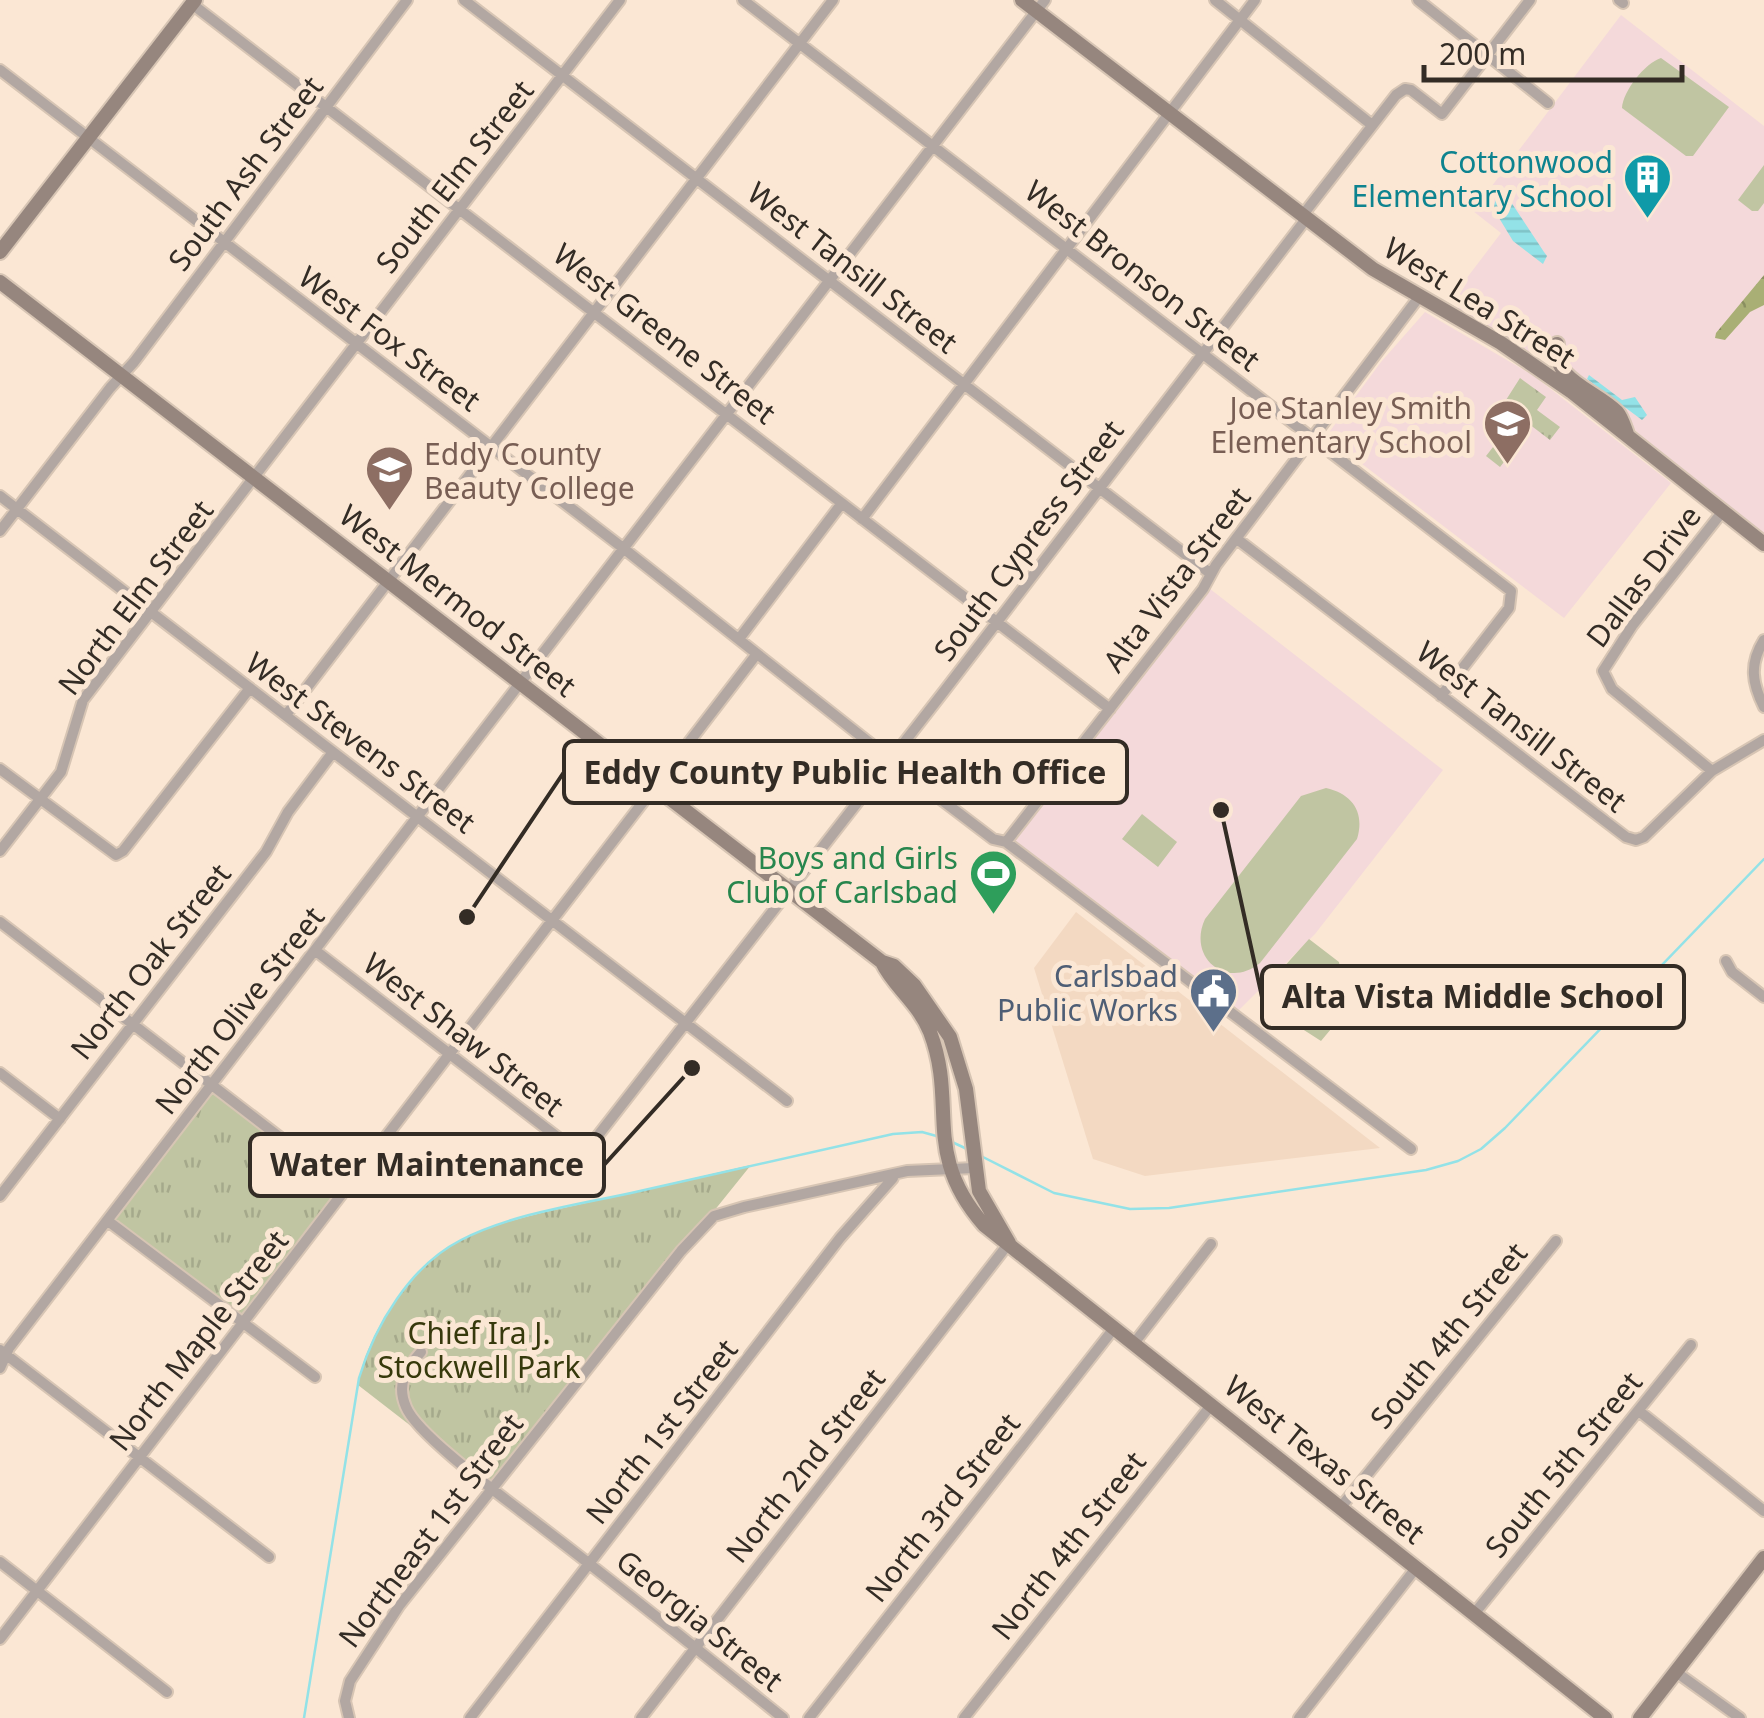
<svg xmlns="http://www.w3.org/2000/svg" width="1764" height="1718" font-family="'Noto Sans',sans-serif">
<defs>
<pattern id="forest-crowns" width="20" height="18" patternUnits="userSpaceOnUse" patternTransform="scale(2.5)"><rect width="20" height="18" fill="#a9af75"/><path d="M2 6a3 3 0 1 1 6 0M12 15a3 3 0 1 1 6 0" fill="none" stroke="#8a8f60"/></pattern>
<pattern id="park-tufts" width="24" height="20" patternUnits="userSpaceOnUse" patternTransform="scale(2.5)"><rect width="24" height="20" fill="#c0c5a2"/><path d="M3 7l-1-3M5 7V3M7 7l1-3M15 17l-1-3M17 17v-4M19 17l1-3" fill="none" stroke="#a5a98b"/></pattern>
<pattern id="water-rules" width="6" height="5" patternUnits="userSpaceOnUse" patternTransform="scale(2.5)"><rect width="6" height="5" fill="#93e2e7"/><path d="M0 2.5h6" fill="none" stroke="#7fc2c6"/></pattern>
</defs>
<rect width="100%" height="100%" fill="#fbe7d4"/>
<path fill="#f3d9c2" d="M 1076,912 L 1380,1148 L 1145,1176 L 1093,1159 L 1034,968 Z"/>
<path fill="#f4d9da" d="M 1621,15 L 1764,126 L 1764,534 L 1639,434 L 1619,412 L 1541,351 L 1530,352 L 1455,307 L 1463,283 L 1501,233 L 1473,211 Z
M 1425,312 L 1534,376 L 1671,483 L 1564,618 L 1328,438 L 1330,431 L 1381,362 Z
M 1205,585 L 1443,770 L 1315,934 L 1234,1015 L 1006,842 Z"/>
<path fill="#c0c5a2" d="M 1661,58 L 1729,107 L 1693,156 L 1686,156 L 1622,108 C 1623,91 1645,63 1661,58 Z
M 1764,165 L 1764,203 L 1758,211 L 1752,211 L 1738,200 Z
M 1504,433 L 1518,444 L 1500,467 L 1486,456 Z
M 1326,788 C 1353,794 1365,813 1357,839 L 1260,963 C 1227,990 1187,958 1205,919 L 1301,796 Z
M 1142,814 L 1177,842 L 1158,867 L 1122,839 Z
M 1309,939 L 1339,962 L 1346,1011 L 1321,1041 L 1265,1005 L 1262,991 Z"/>
<path fill="url(#forest-crowns)" d="M 1764,275 L 1764,305 L 1750,312 L 1725,340 L 1715,338 L 1716,333 Z"/>
<path fill="url(#park-tufts)" d="M 1520,378 L 1546,397 L 1537,410 L 1560,427 L 1550,440 L 1529,424 L 1522,426 L 1512,416 L 1506,400 Z
M 212,1086 L 347,1189 L 244,1323 L 108,1221 Z
M 751,1165 L 491,1488 L 358,1385 C 366,1333 414,1263 462,1239 C 500,1221 545,1212 586,1203 C 641,1190 696,1178 751,1165 Z"/>
<path fill="url(#water-rules)" d="M 1498,193 L 1505,193 L 1544,252 L 1547,256 L 1543,264 L 1513,241 L 1493,208 Z
M 1589,375 L 1622,400 L 1635,397 L 1647,415 L 1642,420 L 1587,379 Z"/>
<g fill="none" stroke-linecap="round" stroke-linejoin="round">
<path stroke="#93e2e7" stroke-width="2.5" d="M 952,1142 L 967,1149
M 979,1155 L 1054,1193 L 1130,1209 L 1169,1208 L 1426,1170 L 1458,1161 L 1481,1149 L 1505,1128 L 1764,859
M 304,1718 L 359,1378 C 375,1325 410,1266 461,1240 C 512,1214 575,1205 631,1193 C 718,1173 805,1153 893,1134 L 922,1132 L 940,1137"/>
<defs>
<path id="street" d="M 464,0 L 1211,574
M 743,0 L 1511,591 L 1509,608 L 1441,696
M 1215,0 L 1372,125
M 1418,0 L 1548,103
M 1619,0 L 1623,3
M 192,4 L 1110,709
M 0,70 L 623,548 L 890,759
M 1302,216 L 1396,95 L 1405,89 L 1411,90 L 1442,114 L 1530,0
M 0,496 L 787,1101
M 862,519 L 1255,0
M 0,531 L 110,388 L 134,362 L 407,0
M 1237,539 L 1626,837 L 1636,840 L 1644,837 L 1712,771 L 1764,740
M 739,639 L 842,503
M 1764,640 C 1749,664 1752,683 1764,707
M 286,715 L 833,0
M 889,760 L 993,839 L 1006,842 L 1411,1149
M 0,769 L 116,855 L 123,851 L 250,688
M 1712,771 L 1612,689 L 1603,671 L 1632,626 L 1723,511
M 1006,842 L 1203,589 L 1216,565 L 1419,297
M 0,851 L 61,772 L 83,700 L 620,0
M 0,922 L 347,1189
M 316,951 L 582,1156 L 945,690 L 1306,219
M 1726,961 L 1732,972 L 1764,997
M 0,1073 L 60,1119
M 0,1196 L 266,852 L 288,812 L 333,752
M 108,1221 L 315,1377
M 1135,1342 L 1211,1244
M 0,1350 L 269,1557
M 421,1352 C 406,1369 396,1384 406,1407 C 418,1437 514,1505 543,1528 C 624,1590 703,1654 783,1718
M 0,1368 L 9,1348 L 1045,0
M 1639,1411 L 1764,1511
M 1341,1507 L 1556,1241
M 0,1562 L 167,1692
M 1474,1614 L 1691,1345
M 0,1639 L 756,655
M 1676,1672 L 1740,1718
M 349,1718 L 345,1701 L 350,1681 L 399,1606 L 681,1251 L 714,1216 L 744,1207 L 907,1171 L 974,1168
M 470,1718 L 840,1238 L 893,1178
M 641,1718 L 1009,1243
M 809,1718 L 1115,1327
M 964,1718 L 1212,1404
M 1299,1718 L 1416,1568"/>
<path id="secondary" d="M 1022,0 L 1373,269 L 1501,343 L 1572,392 L 1764,544
M 0,252 L 195,0
M 0,282 L 882,962 L 894,966 L 914,985 L 950,1037 L 966,1089 L 979,1191 L 1009,1243
M 1557,344 C 1551,380 1595,390 1617,412 C 1622,418 1624,426 1627,434
M 882,962 C 893,986 918,1002 930,1032 C 958,1105 921,1153 984,1225 L 1605,1718
M 1640,1718 L 1764,1558"/>
</defs>
<use href="#street" stroke="#d7c5b4" stroke-width="14"/>
<use href="#secondary" stroke="#d7c5b4" stroke-width="18"/>
<use href="#street" stroke="#b2a7a2" stroke-width="10"/>
<use href="#secondary" stroke="#96867e" stroke-width="14"/>
</g>
<defs>
<symbol id="building-pin" viewBox="-11 -11 22 30"><path d="M0 17L-7.5 6A9.5 9.5 0 1 1 7.5 6Z" fill="#0f9aa8" stroke="#fbe7d4"/><path d="M-4-6H4V6H1V3H-1V6H-4ZM-2.5-4.3h1.7v1.8h-1.7ZM.8-4.3h1.7v1.8H.8ZM-2.5-1h1.7V.8h-1.7ZM.8-1h1.7V.8H.8Z" fill="#fff"/></symbol>
<symbol id="school-pin" viewBox="-11 -11 22 30"><path d="M0 17L-7.5 6A9.5 9.5 0 1 1 7.5 6Z" fill="#8d6e63" stroke="#fbe7d4"/><path d="M0-5L7-2L0 1L-7-2ZM-4 1L0 2.5L4 1V4Q0 6-4 4Z" fill="#fff"/></symbol>
<symbol id="university-pin" viewBox="-11 -11 22 30"><path d="M0 17L-7.5 6A9.5 9.5 0 1 1 7.5 6Z" fill="#8d6e63" stroke="#fbe7d4"/><path d="M0-5L7-2L0 1L-7-2ZM-4 1L0 2.5L4 1V4Q0 6-4 4Z" fill="#fff"/></symbol>
<symbol id="stadium-pin" viewBox="-11 -11 22 30"><path d="M0 17L-7.5 6A9.5 9.5 0 1 1 7.5 6Z" fill="#2e9e5b" stroke="#fbe7d4"/><path d="M0-5a6.5 5 0 1 0 0 10a6.5 5 0 1 0 0-10ZM-3.5-1.8h7v3.6h-7Z" fill="#fff"/></symbol>
<symbol id="civic-pin" viewBox="-11 -11 22 30"><path d="M0 17L-7.5 6A9.5 9.5 0 1 1 7.5 6Z" fill="#5c6f8a" stroke="#fbe7d4"/><path d="M-.6-6.5H3V-4.5H.6V-3L4-1V1h2V6H-6V1h2V-1L-.6-3ZM-1.2 2.5V6h2.4V2.5Z" fill="#fff"/></symbol>
</defs>
<g fill-rule="evenodd">
<use href="#building-pin" x="1620" y="150" width="55" height="75"/>
<use href="#school-pin" x="1480" y="396" width="55" height="75"/>
<use href="#university-pin" x="362" y="442" width="55" height="75"/>
<use href="#stadium-pin" x="966" y="846" width="55" height="75"/>
<use href="#civic-pin" x="1186" y="964" width="55" height="75"/>
</g>
<g text-anchor="middle" dominant-baseline="central" stroke-width="10" stroke-linejoin="round" paint-order="stroke">
<g font-size="30" fill="#0d838f" stroke="#fbe7d4" text-anchor="end">
<text x="1613" y="161">Cottonwood<tspan x="1613" dy="34">Elementary School</tspan></text>
</g>
<g font-size="30" fill="#332c25" stroke="#fbe7d4">
<text transform="translate(245 173) rotate(-53)">South Ash Street</text>
<text transform="translate(454 176) rotate(-52)">South Elm Street</text>
<text transform="translate(853 267) rotate(38)">West Tansill Street</text>
<text transform="translate(1143 275) rotate(38)">West Bronson Street</text>
<text transform="translate(1480 302) rotate(32)">West Lea Street</text>
<text transform="translate(665 333) rotate(38)">West Greene Street</text>
<text transform="translate(390 338) rotate(37)">West Fox Street</text>
<text transform="translate(1028 540) rotate(-53)">South Cypress Street</text>
<text transform="translate(1643 576) rotate(-53)">Dallas Drive</text>
<text transform="translate(1176 579) rotate(-53)">Alta Vista Street</text>
<text transform="translate(135 597) rotate(-53)">North Elm Street</text>
<text transform="translate(458 600) rotate(38)">West Mermod Street</text>
<text transform="translate(1522 726) rotate(38)">West Tansill Street</text>
<text transform="translate(361 742) rotate(37)">West Stevens Street</text>
<text transform="translate(150 961) rotate(-52)">North Oak Street</text>
<text transform="translate(239 1010) rotate(-52)">North Olive Street</text>
<text transform="translate(464 1034) rotate(38)">West Shaw Street</text>
<text transform="translate(1448 1335) rotate(-51)">South 4th Street</text>
<text transform="translate(198 1340) rotate(-52)">North Maple Street</text>
<text transform="translate(661 1431) rotate(-52)">North 1st Street</text>
<text transform="translate(1325 1459) rotate(39)">West Texas Street</text>
<text transform="translate(1563 1464) rotate(-51)">South 5th Street</text>
<text transform="translate(805 1465) rotate(-52)">North 2nd Street</text>
<text transform="translate(942 1507) rotate(-52)">North 3rd Street</text>
<text transform="translate(430 1530) rotate(-53)">Northeast 1st Street</text>
<text transform="translate(1068 1545) rotate(-52)">North 4th Street</text>
<text transform="translate(700 1620) rotate(39)">Georgia Street</text>
</g>
<g font-size="30" fill="#785e54" stroke="#fbe7d4" text-anchor="end">
<text x="1472" y="407">Joe Stanley Smith<tspan x="1472" dy="34">Elementary School</tspan></text>
<text x="424" y="453" text-anchor="start">Eddy County<tspan x="424" dy="34">Beauty College</tspan></text>
</g>
<g font-size="30" fill="#27864d" stroke="#fbe7d4" text-anchor="end">
<text x="958" y="857">Boys and Girls<tspan x="958" dy="34">Club of Carlsbad</tspan></text>
</g>
<g font-size="30" fill="#4e5e75" stroke="#fbe7d4" text-anchor="end">
<text x="1178" y="975">Carlsbad<tspan x="1178" dy="34">Public Works</tspan></text>
</g>
<g font-size="30" fill="#36390c" stroke="#fbe7d4">
<text x="479" y="1332">Chief Ira J.<tspan x="479" dy="34">Stockwell Park</tspan></text>
</g>
</g>
<path fill="none" stroke="#332c25" stroke-width="4" d="M467 917L564 772M1221 810L1262 997M692 1068L604 1165"/>
<g fill="#332c25" stroke="#fbe7d4" stroke-width="4">
<circle cx="467" cy="917" r="10"/>
<circle cx="1221" cy="810" r="10"/>
<circle cx="692" cy="1068" r="10"/>
</g>
<g fill="#fbe7d4" stroke="#332c25" stroke-width="4">
<rect x="564" y="741" width="563" height="62" rx="10"/>
<rect x="1262" y="966" width="422" height="62" rx="10"/>
<rect x="250" y="1134" width="354" height="62" rx="10"/>
</g>
<g font-size="32" text-anchor="middle" font-weight="bold" fill="#332c25">
<text x="845" y="784">Eddy County Public Health Office</text>
<text x="1473" y="1008">Alta Vista Middle School</text>
<text x="427" y="1176">Water Maintenance</text>
</g>
<path d="M1424 65v15h258v-15" fill="none" stroke="#332c25" stroke-width="5"/>
<text x="1439" y="65" font-size="30" fill="#332c25" stroke="#fbe7d4" stroke-width="8" paint-order="stroke">200 m</text>
</svg>
